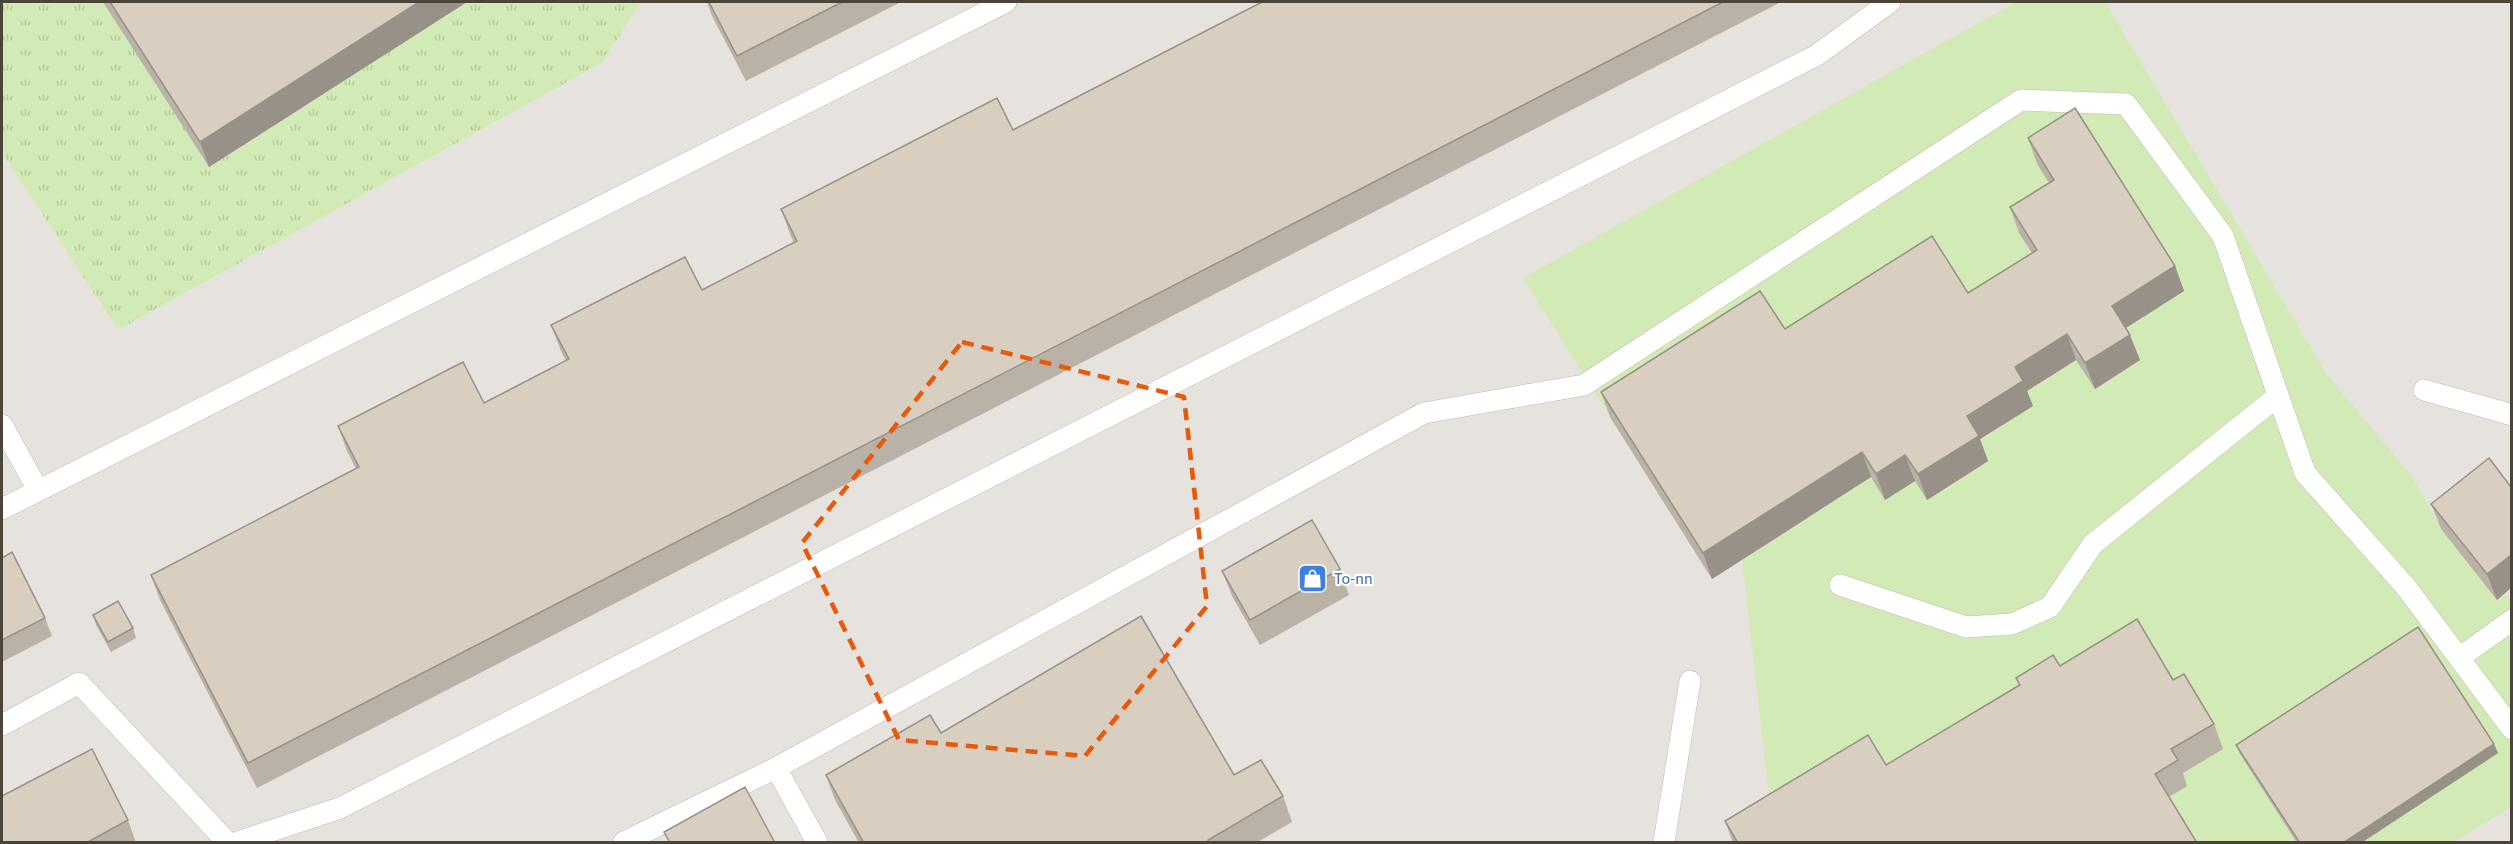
<svg xmlns="http://www.w3.org/2000/svg" width="2513" height="844" font-family="'Source Sans 3',sans-serif">
<defs>
<pattern id="grass-tufts" width="24" height="20" patternUnits="userSpaceOnUse" patternTransform="scale(1.5)"><rect width="24" height="20" fill="#d2eab5"/><path d="M3 7l-1-3M5 7V3M7 7l1-3M15 17l-1-3M17 17v-4M19 17l1-3" fill="none" stroke="#b6ca9c"/></pattern>
</defs>
<rect width="100%" height="100%" fill="#f6f3ec"/>
<path fill="#e6e2dd" d="M 641,2 L 2511,2 L 2511,842 L 2,842 L 2,153 L 118,330 L 602,63 Z"/>
<path fill="url(#grass-tufts)" d="M 2,2 L 641,2 L 602,63 L 118,330 L 2,153 Z"/>
<path fill="#d2eab5" d="M 2016,2 L 2105,2 L 2327,375 L 2411,475 L 2441,529 L 2497,599 L 2505,593 L 2511,602 L 2511,807 L 2453,842 L 1740,842 L 1772,823 L 1742,559 L 1712,579 L 1523,278 Z"/>
<g fill="none" stroke-linecap="round" stroke-linejoin="round">
<defs>
<path id="service" d="M 2424,390 L 2512,415
M 2,425 L 38,490
M 2,509 L 1006,2
M 1840,585 L 1966,627 L 2012,624 L 2050,607 L 2093,544 L 2278,396
M 2459,658 L 2512,729
M 2,725 L 79,683 L 227,842
M 776,768 L 817,842
M 238,842 L 340,808 L 1817,55 L 1890,2
M 624,842 L 776,768 L 1424,413 L 1584,385 L 2021,100 L 2126,104 L 2223,236 L 2305,473 L 2406,587 L 2459,658 L 2512,620
M 1664,842 L 1690,681"/>
</defs>
<use href="#service" stroke="#c2bbae" stroke-width="22"/>
<use href="#service" stroke="#fff" stroke-width="21"/>
</g>
<path fill="#bab2a6" d="M 103,2 L 467,2 L 209,167 Z
M 707,2 L 901,2 L 746,81 L 712,16 Z
M 1262,2 L 1781,2 L 257,788 L 160,600 L 151,575 L 356,469 L 347,451 L 338,426 L 484,403 L 566,361 L 561,351 L 551,325 L 702,290 L 794,243 L 790,234 L 781,209 L 1013,130 Z
M 2028,138 L 2175,266 L 2184,291 L 2126,328 L 2140,360 L 2095,389 L 2076,360 L 2027,391 L 2033,406 L 1980,439 L 1988,461 L 1927,500 L 1915,481 L 1885,500 L 1871,477 L 1712,579 L 1610,417 L 1601,392 L 1785,329 L 1968,293 L 2032,253 L 2019,233 L 2010,207 L 2049,183 L 2037,164 Z
M 2489,458 L 2497,600 L 2441,529 L 2431,504 Z
M 2,558 L 45,618 L 52,636 L 2,662 Z
M 1340,569 L 1349,595 L 1260,645 L 1232,596 L 1222,571 Z
M 93,615 L 133,628 L 136,638 L 111,652 L 96,625 Z
M 2060,666 L 2173,680 L 2214,724 L 2223,749 L 2183,773 L 2187,786 L 2169,797 L 2197,843 L 1733,843 L 1725,821 L 1886,765 L 2018,685 L 2016,678 Z
M 941,733 L 1234,775 L 1283,796 L 1292,822 L 1256,843 L 859,843 L 835,800 L 826,775 Z
M 2236,745 L 2498,753 L 2361,843 L 2297,843 L 2240,754 Z
M 128,820 L 136,843 L 2,843 Z"/>
<path fill="#979187" d="M 419,2 L 467,2 L 209,167 L 200,142 Z
M 2175,266 L 2184,291 L 2121,331 L 2112,306 Z
M 2067,334 L 2076,360 L 2027,391 L 2033,406 L 1980,439 L 1988,461 L 1927,500 L 1918,474 L 1967,416 L 2015,367 Z
M 2130,335 L 2140,360 L 2095,389 L 2085,363 Z
M 1862,452 L 1871,477 L 1712,579 L 1703,553 Z
M 1905,455 L 1915,481 L 1885,500 L 1876,474 Z
M 2511,555 L 2511,588 L 2497,600 L 2487,574 Z
M 2494,744 L 2498,753 L 2361,843 L 2343,843 Z"/>
<path fill="#d8cfc1" stroke="#979187" stroke-width="1.5" d="M 110,2 L 419,2 L 200,142 Z
M 709,2 L 842,2 L 737,56 Z
M 1262,2 L 1723,2 L 248,763 L 151,575 L 359,467 L 338,426 L 463,362 L 484,403 L 569,359 L 551,325 L 685,257 L 702,290 L 797,241 L 781,209 L 997,98 L 1013,130 Z
M 2075,108 L 2175,266 L 2112,306 L 2130,335 L 2085,363 L 2067,334 L 2015,367 L 2023,381 L 1967,416 L 1979,436 L 1918,474 L 1905,455 L 1876,474 L 1862,452 L 1703,553 L 1601,392 L 1760,291 L 1785,329 L 1932,236 L 1968,293 L 2037,250 L 2010,207 L 2054,180 L 2028,138 Z
M 2489,458 L 2511,487 L 2511,555 L 2487,574 L 2431,504 Z
M 1312,520 L 1340,569 L 1250,620 L 1222,571 Z
M 12,552 L 45,618 L 2,640 L 2,558 Z
M 118,601 L 133,628 L 108,642 L 93,615 Z
M 1141,616 L 1234,775 L 1261,760 L 1283,796 L 1208,840 L 1209,843 L 864,843 L 826,775 L 930,715 L 941,733 Z
M 2137,619 L 2173,680 L 2184,674 L 2214,724 L 2171,749 L 2178,760 L 2155,774 L 2197,843 L 1738,843 L 1725,821 L 1868,735 L 1886,765 L 2020,685 L 2016,678 L 2053,655 L 2060,666 Z
M 2418,627 L 2494,744 L 2343,843 L 2300,843 L 2236,745 Z
M 92,749 L 128,820 L 86,843 L 2,843 L 2,796 Z
M 745,787 L 775,843 L 670,843 L 664,832 Z"/>
<path fill="none" stroke="#e8590c" stroke-width="4.5" stroke-dasharray="12 8" stroke-linejoin="round" d="M 962,342 L 1184,397 L 1207,606 L 1085,756 L 899,740 L 802,543 Z"/>
<defs>
<symbol id="shop-square" viewBox="-11 -11 22 22"><rect x="-9" y="-9" width="18" height="18" rx="4" fill="#3f7fe0" stroke="#fff"/><path d="M-5-2.5h2.3a2.7 3.5 0 0 1 5.4 0H5L5.5 6h-11ZM-1.5-2.5h3a1.5 2.3 0 0 0-3 0Z" fill="#fff"/></symbol>
</defs>
<g fill-rule="evenodd">
<use href="#shop-square" x="1296" y="562" width="33" height="33"/>
</g>
<g text-anchor="middle" dominant-baseline="central" stroke-width="4.5" stroke-linejoin="round" paint-order="stroke">
<g font-size="16" fill="#366cbe" stroke="#fff" text-anchor="start">
<text x="1334" y="579">To-nn</text>
</g>
</g>
<rect width="2513" height="844" fill="none" stroke="#4b4439" stroke-width="6"/>
</svg>
